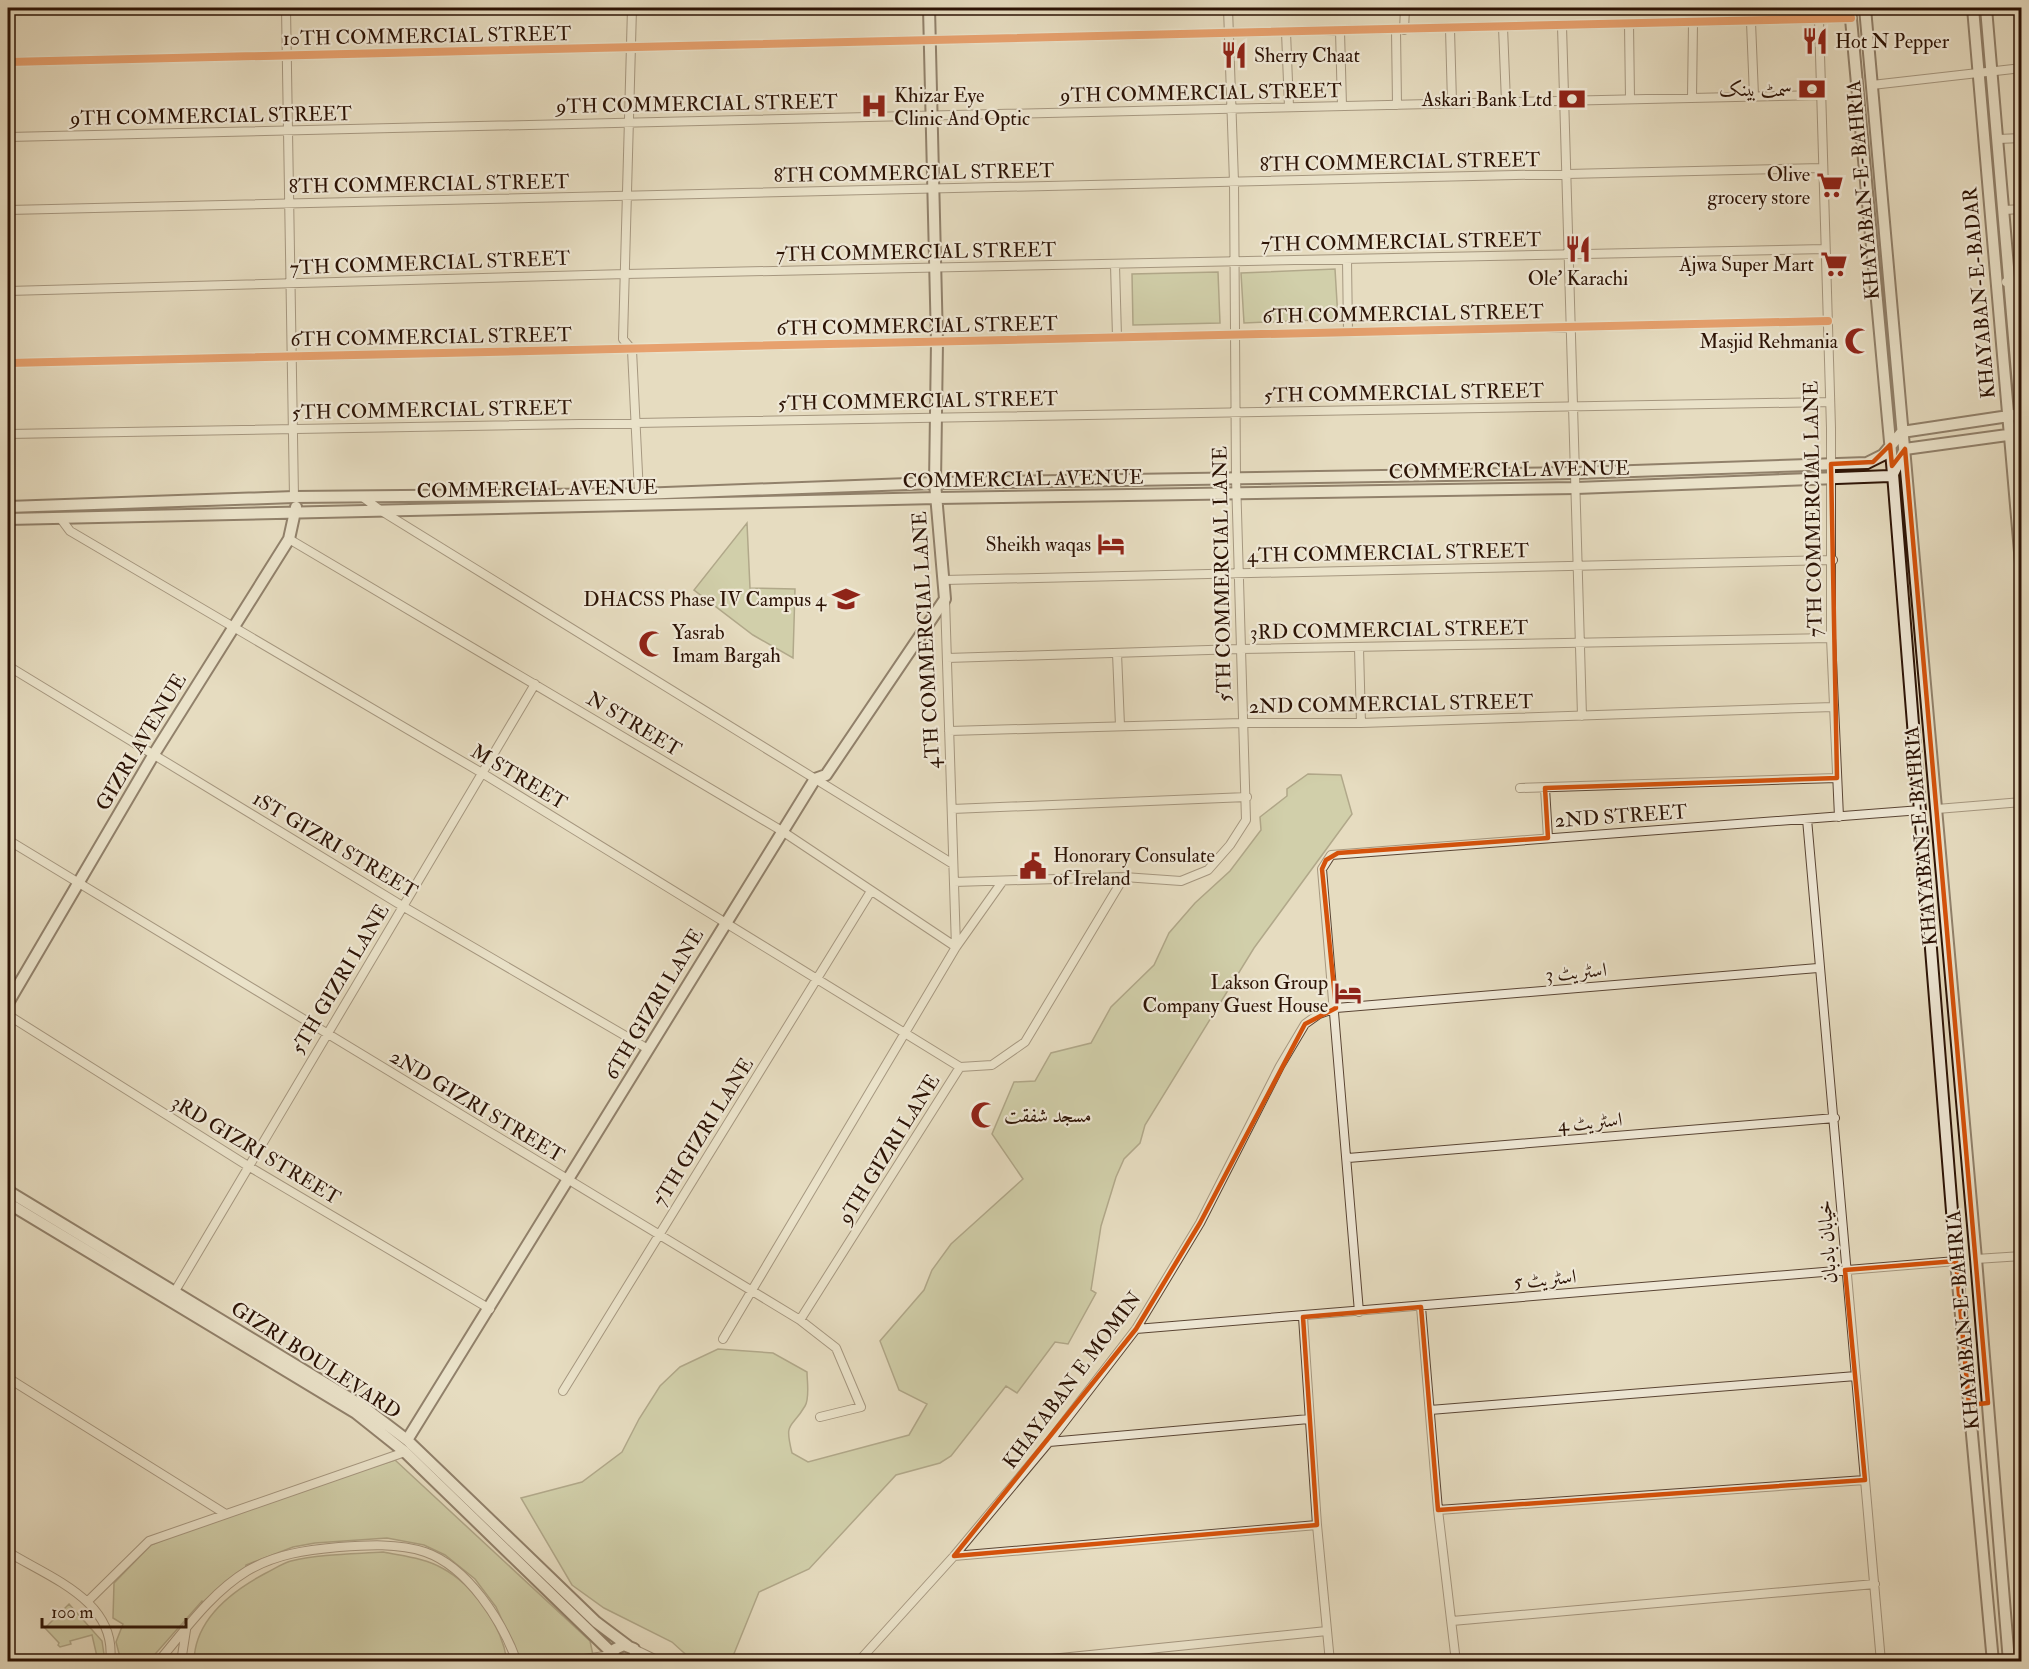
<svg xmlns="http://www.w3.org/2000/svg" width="2029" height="1669" font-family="'IM FELL Double Pica',Amiri,serif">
<rect width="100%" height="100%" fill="#e6dcc0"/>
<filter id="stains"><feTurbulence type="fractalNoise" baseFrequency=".00333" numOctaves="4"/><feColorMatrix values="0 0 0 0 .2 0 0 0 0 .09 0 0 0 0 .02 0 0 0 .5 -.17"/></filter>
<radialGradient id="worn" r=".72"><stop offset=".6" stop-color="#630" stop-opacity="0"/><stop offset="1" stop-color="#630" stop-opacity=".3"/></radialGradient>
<path fill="#b8bf90" stroke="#72694a" stroke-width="1.5" d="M 1335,269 L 1338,319 L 1244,323 L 1241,273 Z
M 1218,272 L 1220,323 L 1133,325 L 1132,274 Z
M 747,523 L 750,588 L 795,589 L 793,658 L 753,635 L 694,590 Z
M 1308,774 L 1341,775 L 1352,814 L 1254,948 L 1145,1125 L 1140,1143 L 1124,1159 L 1116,1177 L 1101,1226 L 1091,1290 L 1096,1293 L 1068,1344 L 1055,1342 L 1017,1393 L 1006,1386 L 951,1456 L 940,1463 L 896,1475 L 809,1569 L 759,1592 L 731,1661 L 693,1661 L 672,1642 L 604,1608 L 572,1585 L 521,1498 L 582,1482 L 622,1452 L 639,1419 L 660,1386 L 680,1367 L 718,1349 L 773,1353 L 807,1372 C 807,1381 810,1398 805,1406 C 791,1430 784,1420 792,1453 L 808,1462 L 909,1435 L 927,1404 L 899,1390 L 880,1341 L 924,1290 L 932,1270 L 951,1244 L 1023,1179 L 992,1134 L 1014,1082 L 1035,1081 L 1051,1053 L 1091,1043 L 1111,1007 L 1154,965 L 1169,933 L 1195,903 L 1230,871 L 1261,830 L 1260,817 L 1287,796 L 1287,789 Z
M 395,1460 L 590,1641 L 593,1655 L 521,1661 L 496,1607 L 475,1579 L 445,1555 L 424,1545 L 387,1538 L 315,1543 L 293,1547 L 246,1565 L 245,1571 L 206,1605 L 202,1601 L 149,1661 L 121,1661 L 116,1642 L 123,1624 L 113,1618 L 114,1583 L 151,1545 L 241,1509 Z
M 383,1552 C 402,1556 425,1558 442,1568 C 474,1585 502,1626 507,1661 L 194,1661 C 195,1619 232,1591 266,1573 C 274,1569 283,1563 291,1561 C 320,1554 353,1554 383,1552 Z
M 69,1604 L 102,1641 L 105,1661 L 98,1661 L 92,1635 L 70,1641 L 71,1644 L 60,1647 L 58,1645 L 59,1643 L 45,1628 Z"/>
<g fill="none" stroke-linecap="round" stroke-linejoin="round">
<defs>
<path id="street" d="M 286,8 L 294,497
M 632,8 L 623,339 L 632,350 L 639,494
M 1819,20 L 1831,428 L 1831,638 L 1839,817
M 1751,22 L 1754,96
M 1629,24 L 1630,99
M 1562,26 L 1582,716
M 1503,27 L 1506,102
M 1450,29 L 1452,103
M 1396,30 L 1397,105
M 1404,30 L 1405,8
M 1340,31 L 1342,106
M 1286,32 L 1289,107
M 8,62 L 1851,18
M 1872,85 L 2022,68
M 1692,98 L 1693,23
M 8,137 L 1820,95
M 1998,139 L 2022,138
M 8,210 L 1822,168
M 2004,210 L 2022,209
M 1347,260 L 1348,332
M 1115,265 L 1117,337
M 2006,282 L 2022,282
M 8,291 L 626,274 L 1825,249
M 8,363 L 1828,321
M 8,434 L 1828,402
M 364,498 L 380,510 L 953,864
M 61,519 L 70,531 L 482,773 L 960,1067
M 289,539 L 782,831 L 956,947
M 944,580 L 1833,560
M 945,599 L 956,947
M 1359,648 L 1361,723
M 1117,653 L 1120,726
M 947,658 L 1240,649 L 1831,638
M 8,666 L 404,907 L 648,1049
M 949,731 L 1242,723 L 1361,723 L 1833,707
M 1520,788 L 1837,778
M 1545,788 L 1548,838
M 952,809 L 1247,797
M 1937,809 L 2022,802
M 1807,819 L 1881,1662
M 8,840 L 800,1320 L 836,1348 L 861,1407 L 820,1417
M 954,882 L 1124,877 L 1181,881 L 1208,870 L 1230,845 L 1246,820 L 1236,478 L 1234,182 L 1228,8
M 8,1015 L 248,1166 L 490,1309
M 960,1067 L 992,1065 L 1025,1042 L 1124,877
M 1348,1158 L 1835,1118
M 1976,1259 L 2022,1256
M 175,1291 L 535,684
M 1421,1307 L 1438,1510 L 1456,1662
M 1359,1312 L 1322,869 L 1331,855 L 1921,810
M 1303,1317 L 1317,1525 L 1330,1662
M 800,1320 L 960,1067
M 1136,1329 L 1956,1261
M 723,1339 L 956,947 L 1002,882
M 8,1378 L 224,1513
M 563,1391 L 871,891
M 1430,1410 L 1856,1376
M 1049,1442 L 1309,1419
M 1438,1510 L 1865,1480
M 8,1552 C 50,1578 118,1601 110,1662
M 954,1556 L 1317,1525
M 89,1600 L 149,1541 L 405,1452
M 1452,1621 L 1875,1584
M 634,1649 L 661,1662
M 158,1662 C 185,1630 211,1593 247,1571 C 276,1554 306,1550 339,1547 C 367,1545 398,1543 425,1552 C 468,1567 502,1621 517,1662
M 181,1662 L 186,1630
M 565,1662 L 611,1655
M 858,1662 L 954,1556 L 1049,1442 L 1136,1329 L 1200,1223 L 1280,1066 L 1305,1024 L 1319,1014 L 1336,1008 L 1818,968
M 1021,1662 L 1327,1631"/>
<path id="secondary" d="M 1850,8 L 1893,474 L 1956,1261 L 1993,1662
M 1865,8 L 1976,1259 L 2009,1662
M 1973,8 L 2022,575
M 1986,8 L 2021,420
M 8,507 L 294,497 L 639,494 L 935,483 L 1575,473 L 1867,463 L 1883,455 L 1902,432 L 2022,414
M 8,519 L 937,498 L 1576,488 L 1890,476 L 1893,474 L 1905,449 L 2022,433
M 8,1003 L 154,754 L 289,539 L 296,507
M 8,1191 L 361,1405 L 407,1440 L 596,1622 L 628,1646
M 8,1203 L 356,1413 L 405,1452 L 612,1653
M 407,1440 L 815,779 L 826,775 L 945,599 L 935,483 L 937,342 L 929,8
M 610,1662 L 615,1649 L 624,1645 L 634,1649 L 637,1662"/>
</defs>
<use href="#street" stroke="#5a4534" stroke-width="10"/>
<use href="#secondary" stroke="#2c1305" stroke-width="14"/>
<use href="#street" stroke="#efe8d6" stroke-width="8"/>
<use href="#secondary" stroke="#efe8d6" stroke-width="10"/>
<defs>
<path id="cycleway" d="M 8,62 L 1851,18
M 8,363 L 1828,321"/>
</defs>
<use href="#cycleway" stroke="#efe8d6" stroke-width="11"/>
<use href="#cycleway" stroke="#e8590c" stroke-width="8"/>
</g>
<path d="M0 0H2029V1669H0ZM 1890,445 L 1892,466 L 1905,449 L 1988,1403 L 1969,1405 L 1956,1261 L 1845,1270 L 1865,1480 L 1438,1510 L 1421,1307 L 1303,1317 L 1317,1525 L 954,1556 L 1136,1329 L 1200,1223 L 1305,1024 L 1336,1008 L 1322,869 L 1326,860 L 1338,853 L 1548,838 L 1545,788 L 1837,778 L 1831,464 L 1873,462 Z" fill="#e6dcc0" fill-opacity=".55" fill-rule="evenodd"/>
<path fill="none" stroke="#d5520b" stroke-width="4.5" stroke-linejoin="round" d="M 1890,445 L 1892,466 L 1905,449 L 1988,1403 L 1969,1405 L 1956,1261 L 1845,1270 L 1865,1480 L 1438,1510 L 1421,1307 L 1303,1317 L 1317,1525 L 954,1556 L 1136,1329 L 1200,1223 L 1305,1024 L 1336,1008 L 1322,869 L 1326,860 L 1338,853 L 1548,838 L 1545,788 L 1837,778 L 1831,464 L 1873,462 Z"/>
<defs>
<symbol id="restaurant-bare" viewBox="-9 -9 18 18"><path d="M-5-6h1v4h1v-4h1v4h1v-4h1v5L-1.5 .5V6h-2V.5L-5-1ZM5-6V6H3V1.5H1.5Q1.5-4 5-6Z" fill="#8f2418" stroke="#efe8d6" stroke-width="2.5" paint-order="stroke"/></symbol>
<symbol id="bank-bare" viewBox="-9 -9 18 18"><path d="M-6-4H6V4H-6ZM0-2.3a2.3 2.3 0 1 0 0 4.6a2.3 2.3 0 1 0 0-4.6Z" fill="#8f2418" stroke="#efe8d6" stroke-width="2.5" paint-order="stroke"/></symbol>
<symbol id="hospital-bare" viewBox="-9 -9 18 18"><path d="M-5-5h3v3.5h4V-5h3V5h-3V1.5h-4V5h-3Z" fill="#8f2418" stroke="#efe8d6" stroke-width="2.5" paint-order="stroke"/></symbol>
<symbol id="supermarket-bare" viewBox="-9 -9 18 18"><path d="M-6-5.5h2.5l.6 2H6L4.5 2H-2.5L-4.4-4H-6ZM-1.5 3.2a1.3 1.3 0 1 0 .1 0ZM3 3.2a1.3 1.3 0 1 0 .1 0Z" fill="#8f2418" stroke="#efe8d6" stroke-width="2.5" paint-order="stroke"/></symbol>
<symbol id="mosque-bare" viewBox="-9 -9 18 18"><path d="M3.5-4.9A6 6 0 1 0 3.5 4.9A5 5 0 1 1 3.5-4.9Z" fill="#8f2418" stroke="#efe8d6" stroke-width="2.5" paint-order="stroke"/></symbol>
<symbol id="hotel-bare" viewBox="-9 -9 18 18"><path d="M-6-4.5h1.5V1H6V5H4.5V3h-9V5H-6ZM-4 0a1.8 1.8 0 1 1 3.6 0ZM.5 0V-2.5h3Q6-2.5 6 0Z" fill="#8f2418" stroke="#efe8d6" stroke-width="2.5" paint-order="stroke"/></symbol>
<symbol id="school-bare" viewBox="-9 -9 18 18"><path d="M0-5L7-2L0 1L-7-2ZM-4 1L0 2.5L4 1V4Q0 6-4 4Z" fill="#8f2418" stroke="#efe8d6" stroke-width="2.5" paint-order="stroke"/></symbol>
<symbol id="civic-bare" viewBox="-9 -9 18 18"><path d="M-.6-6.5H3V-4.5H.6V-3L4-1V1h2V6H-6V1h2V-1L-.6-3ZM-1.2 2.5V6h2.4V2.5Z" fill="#8f2418" stroke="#efe8d6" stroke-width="2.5" paint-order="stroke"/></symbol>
</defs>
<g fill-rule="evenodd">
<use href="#restaurant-bare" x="1796" y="22" width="38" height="38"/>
<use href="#restaurant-bare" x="1215" y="36" width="38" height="38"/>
<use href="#bank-bare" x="1793" y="70" width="38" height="38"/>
<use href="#bank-bare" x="1553" y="80" width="38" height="38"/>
<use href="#hospital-bare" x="855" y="87" width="38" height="38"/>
<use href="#supermarket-bare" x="1811" y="166" width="38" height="38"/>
<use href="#restaurant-bare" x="1559" y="230" width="38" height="38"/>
<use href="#supermarket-bare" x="1815" y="245" width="38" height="38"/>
<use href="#mosque-bare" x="1839" y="322" width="38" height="38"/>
<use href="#hotel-bare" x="1092" y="525" width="38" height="38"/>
<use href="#school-bare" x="827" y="580" width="38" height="38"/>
<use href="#mosque-bare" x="633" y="625" width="38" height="38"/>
<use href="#civic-bare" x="1014" y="847" width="38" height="38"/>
<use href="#hotel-bare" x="1329" y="974" width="38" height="38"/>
<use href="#mosque-bare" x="965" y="1096" width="38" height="38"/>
</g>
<g text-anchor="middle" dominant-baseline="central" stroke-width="4.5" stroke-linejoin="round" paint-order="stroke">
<g font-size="20" fill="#2c1305" stroke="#efe8d6">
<text transform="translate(427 36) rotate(-1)">10TH COMMERCIAL STREET</text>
<text transform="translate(1201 93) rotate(-1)">9TH COMMERCIAL STREET</text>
<text transform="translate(697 104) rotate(-1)">9TH COMMERCIAL STREET</text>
<text transform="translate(211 116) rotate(-1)">9TH COMMERCIAL STREET</text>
<text transform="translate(1400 162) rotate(-1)">8TH COMMERCIAL STREET</text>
<text transform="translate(914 173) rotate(-1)">8TH COMMERCIAL STREET</text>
<text transform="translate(429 184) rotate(-1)">8TH COMMERCIAL STREET</text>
<text transform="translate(1863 190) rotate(-95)">KHAYABAN-E-BAHRIA</text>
<text transform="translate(1401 242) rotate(-1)">7TH COMMERCIAL STREET</text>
<text transform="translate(916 252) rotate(-1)">7TH COMMERCIAL STREET</text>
<text transform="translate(430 263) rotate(-2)">7TH COMMERCIAL STREET</text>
<text transform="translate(1979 293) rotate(-95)">KHAYABAN-E-BADAR</text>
<text transform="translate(1403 314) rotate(-1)">6TH COMMERCIAL STREET</text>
<text transform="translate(917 326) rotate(-1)">6TH COMMERCIAL STREET</text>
<text transform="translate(431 337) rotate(-1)">6TH COMMERCIAL STREET</text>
<text transform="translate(1404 393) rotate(-1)">5TH COMMERCIAL STREET</text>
<text transform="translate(918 401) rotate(-1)">5TH COMMERCIAL STREET</text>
<text transform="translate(432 410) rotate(-1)">5TH COMMERCIAL STREET</text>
<text transform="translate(1509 470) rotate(-1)">COMMERCIAL AVENUE</text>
<text transform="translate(1023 479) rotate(-1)">COMMERCIAL AVENUE</text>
<text transform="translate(537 489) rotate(-1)">COMMERCIAL AVENUE</text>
<text transform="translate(1813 509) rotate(-91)">7TH COMMERCIAL LANE</text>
<text transform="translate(1388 553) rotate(-1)">4TH COMMERCIAL STREET</text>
<text transform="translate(1222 574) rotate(-91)">5TH COMMERCIAL LANE</text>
<text transform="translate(1389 630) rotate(-1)">3RD COMMERCIAL STREET</text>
<text transform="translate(926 640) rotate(-93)">4TH COMMERCIAL LANE</text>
<text transform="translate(1391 704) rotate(-1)">2ND COMMERCIAL STREET</text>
<text transform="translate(634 724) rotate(31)">N STREET</text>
<text transform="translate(141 742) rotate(-59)">GIZRI AVENUE</text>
<text transform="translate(519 777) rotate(31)">M STREET</text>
<text transform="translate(1621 816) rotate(-4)">2ND STREET</text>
<text transform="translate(1921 836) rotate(-95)">KHAYABAN-E-BAHRIA</text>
<text transform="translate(335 845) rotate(31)">1ST GIZRI STREET</text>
<text transform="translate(1576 972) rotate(-5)">اسٹریٹ 3</text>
<text transform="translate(340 979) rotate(-59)">5TH GIZRI LANE</text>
<text transform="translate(654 1004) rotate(-59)">6TH GIZRI LANE</text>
<text transform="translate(477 1106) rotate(31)">2ND GIZRI STREET</text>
<text transform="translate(1590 1122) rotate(-5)">اسٹریٹ 4</text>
<text transform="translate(703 1132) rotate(-58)">7TH GIZRI LANE</text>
<text transform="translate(889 1149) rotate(-58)">9TH GIZRI LANE</text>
<text transform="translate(256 1150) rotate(31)">3RD GIZRI STREET</text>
<text transform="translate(1827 1242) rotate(-94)">خیابان بادبان</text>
<text transform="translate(1545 1279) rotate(-5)">اسٹریٹ 5</text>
<text transform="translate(1963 1320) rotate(-95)">KHAYABAN-E-BAHRIA</text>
<text transform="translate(316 1360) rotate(33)">GIZRI BOULEVARD</text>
<text transform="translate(1072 1380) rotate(-53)">KHAYABAN E MOMIN</text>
</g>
<g font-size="20" fill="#2c1305" stroke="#efe8d6" text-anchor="end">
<text x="1835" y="41" text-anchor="start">Hot N Pepper</text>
<text x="1254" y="55" text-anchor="start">Sherry Chaat</text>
<text x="1792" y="89">سمٹ بینک</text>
<text x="894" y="95" text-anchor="start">Khizar Eye<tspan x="894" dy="23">Clinic And Optic</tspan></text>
<text x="1552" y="99">Askari Bank Ltd</text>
<text x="1810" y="174">Olive<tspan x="1810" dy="23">grocery store</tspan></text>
<text x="1814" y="264">Ajwa Super Mart</text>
<text x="1578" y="278" text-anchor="middle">Ole' Karachi</text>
<text x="1838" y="341">Masjid Rehmania</text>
<text x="1091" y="544">Sheikh waqas</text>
<text x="826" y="599">DHACSS Phase IV Campus 4</text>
<text x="672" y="632" text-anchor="start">Yasrab<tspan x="672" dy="23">Imam Bargah</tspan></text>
<text x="1053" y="855" text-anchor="start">Honorary Consulate<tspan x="1053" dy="23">of Ireland</tspan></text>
<text x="1328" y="982">Lakson Group<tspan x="1328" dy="23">Company Guest House</tspan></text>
<text x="1004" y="1115" text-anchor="start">مسجد شفقت</text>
</g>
</g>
<rect width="2029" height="1669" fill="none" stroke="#e6dcc0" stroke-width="30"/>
<rect x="9" y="9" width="2011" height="1651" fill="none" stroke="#2c1305" stroke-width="3"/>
<rect x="15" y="15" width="1999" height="1639" fill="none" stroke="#2c1305" stroke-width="1.5"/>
<path d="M42 1618v9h144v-9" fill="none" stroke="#2c1305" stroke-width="3"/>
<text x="51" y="1618" font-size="18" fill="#2c1305" stroke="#efe8d6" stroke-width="4.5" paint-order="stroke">100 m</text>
<rect width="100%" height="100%" filter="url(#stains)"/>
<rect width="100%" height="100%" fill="url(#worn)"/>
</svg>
